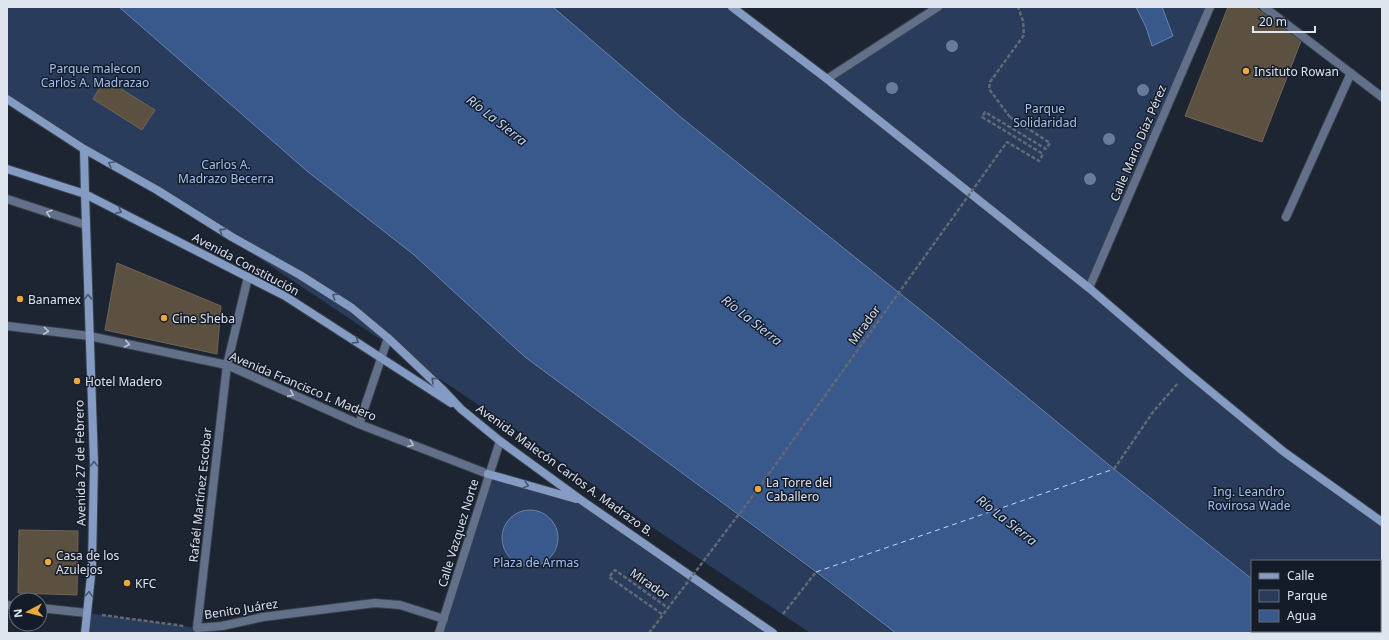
<svg xmlns="http://www.w3.org/2000/svg" width="1389" height="640" font-family="'Noto Sans',sans-serif">
<rect width="100%" height="100%" fill="#1d2533"/>
<path fill="#2a3c5b" d="M 7,7 L 119,7 L 307,171 L 413,254 L 525,357 L 896,633 L 810,633 L 646,523 L 534,442 L 157,190 L 7,99 Z
M 553,7 L 732,7 L 827,79 L 938,7 L 1210,7 L 1089,288 L 1187,372 L 1382,522 L 1382,633 L 1323,633 L 1320,631 L 1380,631 L 1380,561 L 1252,561 L 1252,579 L 1114,469 L 943,328 L 683,119 Z
M 488,474 L 581,500 L 767,629 L 766,633 L 439,633 Z
M 87,613 L 197,628 L 197,633 L 85,633 Z"/>
<path fill="#39598d" stroke="#6b83aa" d="M 119,7 L 553,7 L 683,119 L 943,328 L 1114,469 L 1252,579 L 1252,631 L 1320,631 L 1323,633 L 896,633 L 816,572 L 525,357 L 413,254 L 307,171 Z
M 1136,7 L 1162,7 L 1173,36 L 1152,46 L 1146,27 Z
M502 538a28 28 0 1 1 56 0a28 28 0 1 1-56 0Z"/>
<g fill="none" stroke-linecap="round" stroke-linejoin="round">
<path stroke="#c4d8f8" stroke-width="1" stroke-dasharray="5 4" stroke-linecap="butt" d="M 816,572 L 1114,469"/>
</g>
<path fill="#5c5041" stroke="#716555" d="M 1228,7 L 1255,7 L 1301,41 L 1262,142 L 1185,116 Z
M 105,79 L 155,110 L 142,130 L 93,99 Z
M 117,263 L 221,306 L 217,354 L 105,330 Z
M 19,530 L 78,531 L 77,595 L 18,593 Z"/>
<g fill="none" stroke-linecap="round" stroke-linejoin="round">
<defs>
<path id="pedestrian" d="M 227,365 L 197,628 L 222,626 L 263,617 L 375,603 L 400,605 L 444,619
M 7,605 L 16,606
M 40,608 L 87,613"/>
<path id="minor" d="M 1264,7 L 1382,97
M 827,79 L 938,7
M 7,199 L 86,225
M 1286,217 L 1351,73
M 1089,288 L 1210,7
M 89,336 L 227,365 L 359,424 L 488,474
M 227,365 L 248,277
M 359,424 L 388,338
M 439,633 L 500,441"/>
<path id="tertiary" d="M 7,326 L 89,336"/>
<path id="secondary" d="M 732,7 L 827,79 L 1089,288 L 1187,372 L 1284,452 L 1382,522
M 7,99 L 84,149 L 157,190 L 232,237 L 300,275 L 352,308 L 388,338 L 443,390 L 461,409 L 500,441 L 581,500 L 773,633
M 84,149 L 85,194 L 94,463 L 92,566 L 85,633
M 7,169 L 85,194 L 285,296 L 451,403
M 488,474 L 576,499"/>
</defs>
<use href="#pedestrian" stroke="#38404d" stroke-width="10"/>
<use href="#minor" stroke="#38404d" stroke-width="10"/>
<use href="#tertiary" stroke="#38404d" stroke-width="10"/>
<use href="#secondary" stroke="#38404d" stroke-width="10"/>
<path stroke="#616975" stroke-width="2.5" stroke-dasharray="4 2" stroke-linecap="butt" d="M 1010,117 L 989,89 L 990,82 L 1024,35 L 1023,21 L 1018,7
M 1114,469 L 1153,412 L 1178,383
M 783,614 L 816,572
M 102,615 L 184,626
M 649,633 L 668,608"/>
<use href="#pedestrian" stroke="#627189" stroke-width="8"/>
<use href="#minor" stroke="#627189" stroke-width="8"/>
<use href="#tertiary" stroke="#627189" stroke-width="8"/>
<use href="#secondary" stroke="#849cc3" stroke-width="8"/>
<path stroke="#616975" stroke-width="2.5" stroke-dasharray="4 2" stroke-linecap="butt" d="M 662,614 L 609,577 L 615,570 L 668,608 L 758,489 L 1007,142 L 1039,161 L 1043,154 L 982,117 L 985,112 L 1046,149 L 1050,143 L 1010,117"/>
</g>
<g fill="#677b9b">
<circle cx="952" cy="46" r="6"/>
<circle cx="892" cy="88" r="6"/>
<circle cx="1143" cy="90" r="6"/>
<circle cx="1109" cy="139" r="6"/>
<circle cx="1090" cy="179" r="6"/>
</g>
<defs><path id="oneway-chevron" d="M-2-3.5L2.5 0L-2 3.5" fill="none" stroke-width="1.6" stroke-linecap="round" stroke-linejoin="round"/></defs>
<g stroke="#46566e">
<use href="#oneway-chevron" transform="translate(111 164) rotate(-150)"/>
<use href="#oneway-chevron" transform="translate(119 211) rotate(27)"/>
<use href="#oneway-chevron" transform="translate(222 231) rotate(-147)"/>
<use href="#oneway-chevron" transform="translate(335 296) rotate(-147)"/>
<use href="#oneway-chevron" transform="translate(88 297) rotate(-92)"/>
<use href="#oneway-chevron" transform="translate(356 341) rotate(33)"/>
<use href="#oneway-chevron" transform="translate(434 380) rotate(-137)"/>
<use href="#oneway-chevron" transform="translate(94 464) rotate(-90)"/>
<use href="#oneway-chevron" transform="translate(526 485) rotate(15)"/>
<use href="#oneway-chevron" transform="translate(89 594) rotate(-84)"/>
</g>
<g stroke="#bac2d0">
<use href="#oneway-chevron" transform="translate(49 213) rotate(-162)"/>
<use href="#oneway-chevron" transform="translate(46 331) rotate(6)"/>
<use href="#oneway-chevron" transform="translate(127 344) rotate(12)"/>
<use href="#oneway-chevron" transform="translate(291 394) rotate(24)"/>
<use href="#oneway-chevron" transform="translate(411 444) rotate(21)"/>
</g>
<g fill="#eda83b" stroke="#141c29" stroke-width="1.5">
<circle cx="1246" cy="71" r="4"/>
<circle cx="20" cy="299" r="4"/>
<circle cx="164" cy="318" r="4"/>
<circle cx="77" cy="381" r="4"/>
<circle cx="758" cy="489" r="4"/>
<circle cx="48" cy="562" r="4"/>
<circle cx="127" cy="583" r="4"/>
</g>
<g text-anchor="middle" dominant-baseline="central" stroke-width="3" stroke-linejoin="round" paint-order="stroke">
<g font-size="12" fill="#a4c1f0" stroke="#141c29">
<text x="95" y="68">Parque malecon<tspan x="95" dy="14">Carlos A. Madrazao</tspan></text>
<text x="1045" y="108">Parque<tspan x="1045" dy="14">Solidaridad</tspan></text>
<text x="226" y="164">Carlos A.<tspan x="226" dy="14">Madrazo Becerra</tspan></text>
<text x="1249" y="491">Ing. Leandro<tspan x="1249" dy="14">Rovirosa Wade</tspan></text>
<text x="536" y="562">Plaza de Armas</text>
</g>
<g font-size="12" fill="#dfe5ef" stroke="#141c29" text-anchor="start">
<text x="1254" y="71">Insituto Rowan</text>
<text x="28" y="299">Banamex</text>
<text x="172" y="318">Cine Sheba</text>
<text x="85" y="381">Hotel Madero</text>
<text x="766" y="482">La Torre del<tspan x="766" dy="14">Caballero</tspan></text>
<text x="56" y="555">Casa de los<tspan x="56" dy="14">Azulejos</tspan></text>
<text x="135" y="583">KFC</text>
</g>
<g font-size="12" fill="#dfe5ef" stroke="#141c29">
<text transform="translate(1138 143) rotate(-67)">Calle Mario Díaz Pérez</text>
<text transform="translate(246 264) rotate(28)">Avenida Constitución</text>
<text transform="translate(864 325) rotate(-54)">Mirador</text>
<text transform="translate(303 386) rotate(23)">Avenida Francisco I. Madero</text>
<text transform="translate(80 463) rotate(-91)">Avenida 27 de Febrero</text>
<text transform="translate(565 470) rotate(36)">Avenida Malecón Carlos A. Madrazo B.</text>
<text transform="translate(200 495) rotate(-84)">Rafaél Martínez Escobar</text>
<text transform="translate(458 533) rotate(-73)">Calle Vazquez Norte</text>
<text transform="translate(650 584) rotate(35)">Mirador</text>
<text transform="translate(241 609) rotate(-9)">Benito Juárez</text>
</g>
<g font-size="13" font-style="italic" fill="#c4d8f8" stroke="#141c29">
<text transform="translate(497 120) rotate(38)">Río La Sierra</text>
<text transform="translate(752 320) rotate(38)">Río La Sierra</text>
<text transform="translate(1007 520) rotate(38)">Río La Sierra</text>
</g>
</g>
<rect width="1389" height="640" fill="none" stroke="#dfe5ef" stroke-width="16"/>
<rect x="1251" y="560" width="130" height="72" fill="#141c29" stroke="#656c78"/>
<rect x="1259" y="573" width="20" height="6" fill="#849cc3" stroke="#656c78"/>
<text x="1287" y="580" font-size="12" fill="#dfe5ef">Calle</text>
<rect x="1259" y="590" width="20" height="12" fill="#2a3c5b" stroke="#656c78"/>
<text x="1287" y="600" font-size="12" fill="#dfe5ef">Parque</text>
<rect x="1259" y="610" width="20" height="12" fill="#39598d" stroke="#656c78"/>
<text x="1287" y="620" font-size="12" fill="#dfe5ef">Agua</text>
<g transform="translate(28 612) rotate(263)"><circle r="19" fill="#141c29" stroke="#656c78"/>
<path d="M0-3L7 15L0 10L-7 15Z" fill="#eda83b"/>
<text y="-6" font-size="11" font-weight="bold" text-anchor="middle" fill="#dfe5ef">N</text>
</g>
<path d="M1253 26v6h62v-6" fill="none" stroke="#dfe5ef" stroke-width="2"/>
<text x="1259" y="26" font-size="12" fill="#dfe5ef" stroke="#141c29" stroke-width="3" paint-order="stroke">20 m</text>
</svg>
